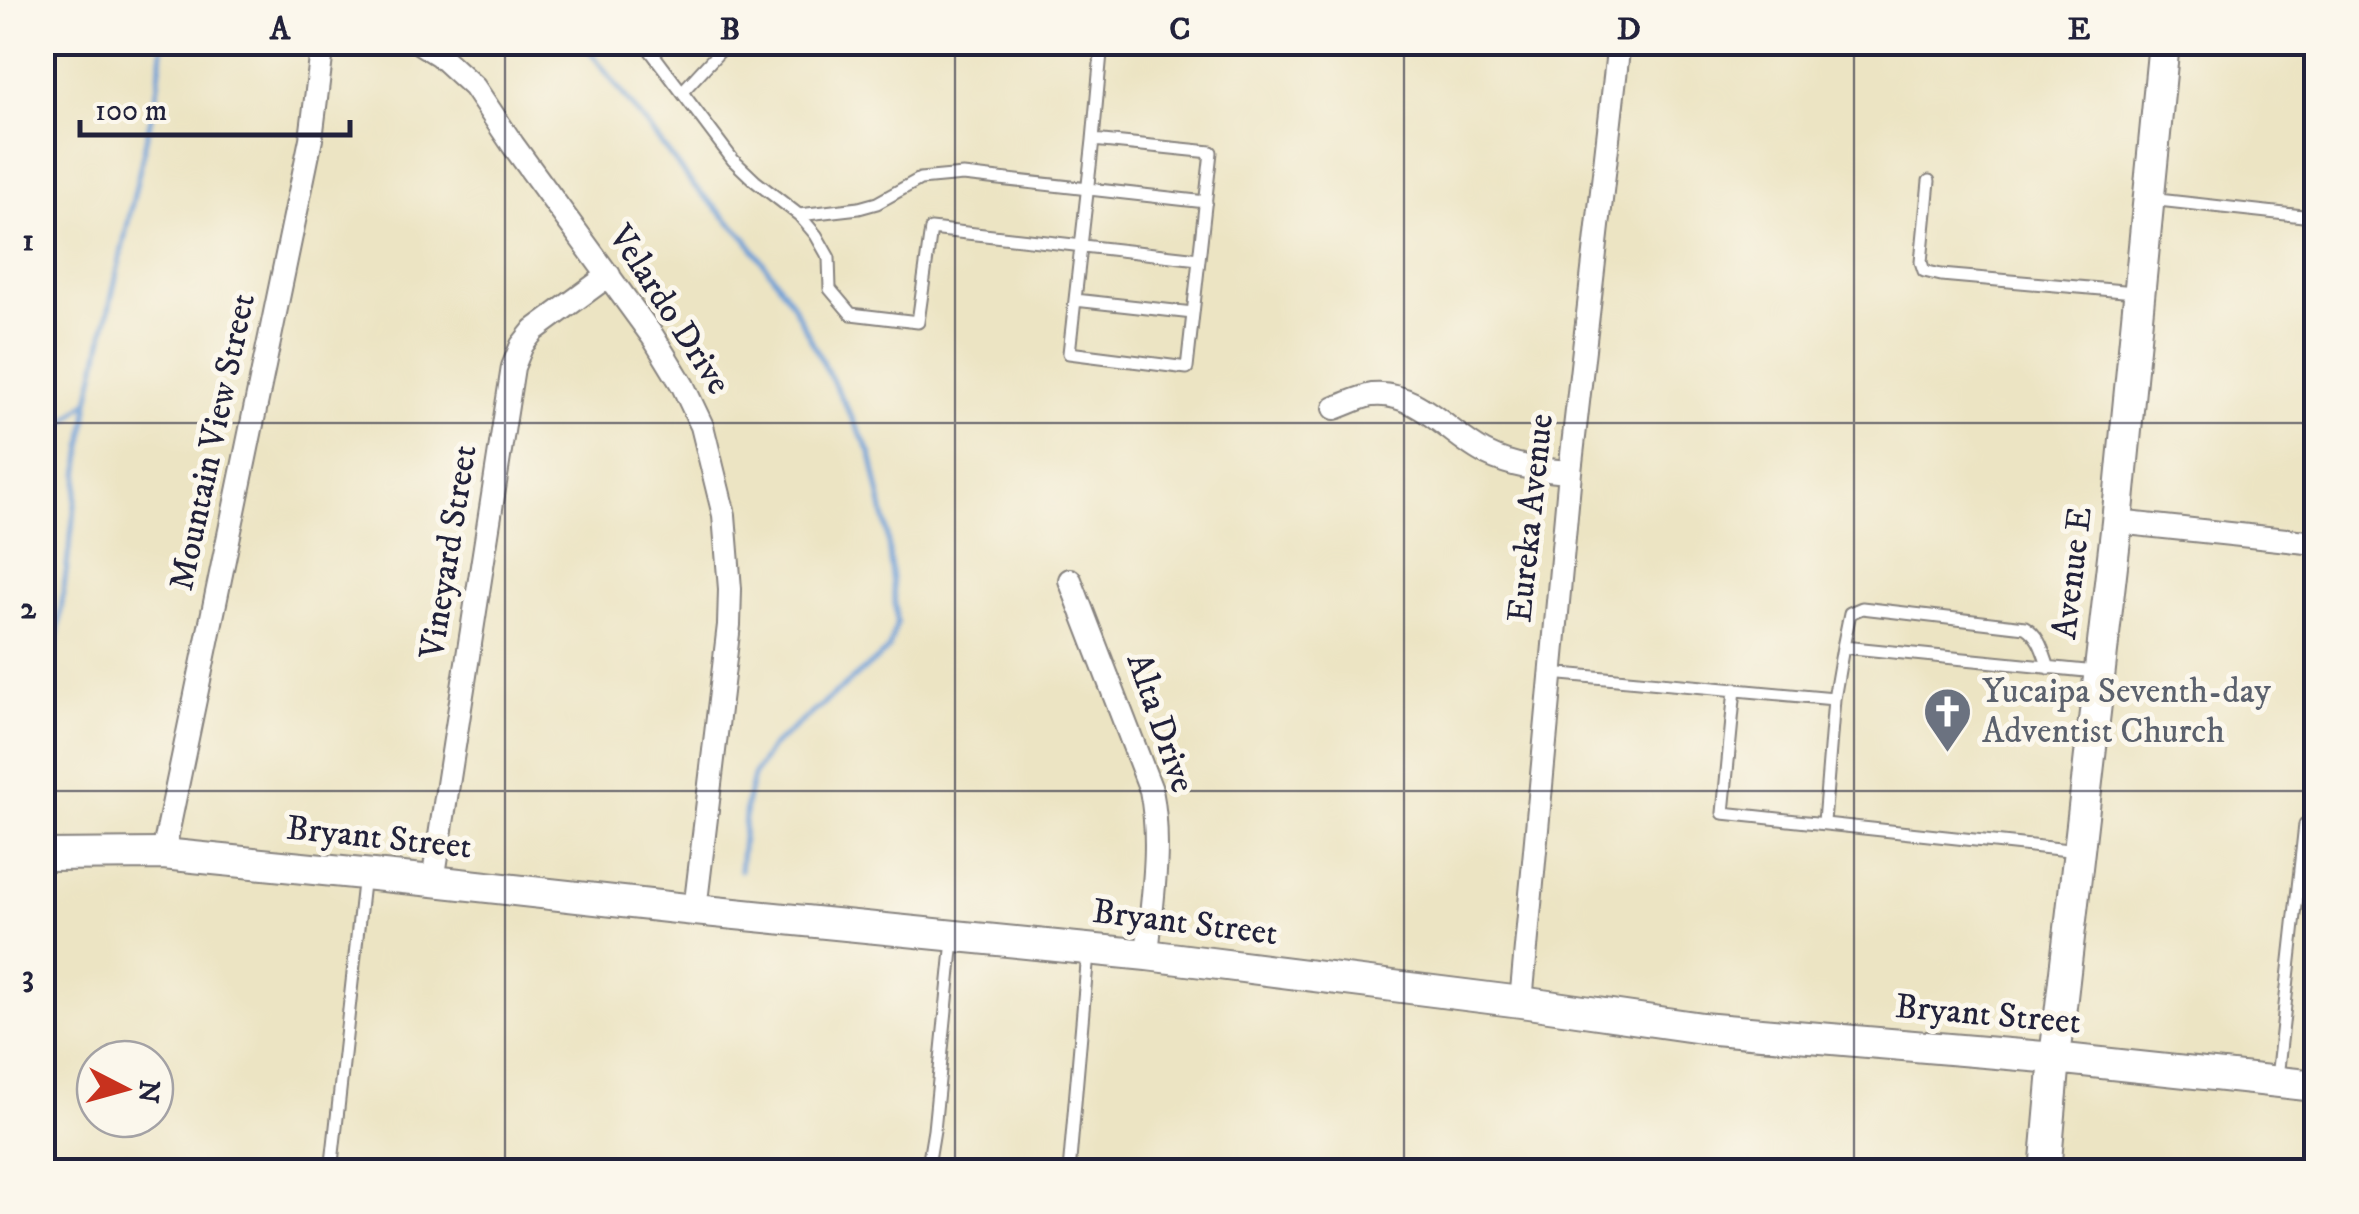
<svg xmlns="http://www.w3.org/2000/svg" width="2359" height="1214" font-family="'IM FELL DW Pica',serif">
<rect width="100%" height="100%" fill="#fbf7ec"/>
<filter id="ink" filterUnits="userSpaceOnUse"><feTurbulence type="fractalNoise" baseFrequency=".01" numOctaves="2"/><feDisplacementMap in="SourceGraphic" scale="20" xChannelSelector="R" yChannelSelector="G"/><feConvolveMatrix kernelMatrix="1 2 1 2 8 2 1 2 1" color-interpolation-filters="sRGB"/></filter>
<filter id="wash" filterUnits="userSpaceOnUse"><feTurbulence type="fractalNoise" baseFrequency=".0048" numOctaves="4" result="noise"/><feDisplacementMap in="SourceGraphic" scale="40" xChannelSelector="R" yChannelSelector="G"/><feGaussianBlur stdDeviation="2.25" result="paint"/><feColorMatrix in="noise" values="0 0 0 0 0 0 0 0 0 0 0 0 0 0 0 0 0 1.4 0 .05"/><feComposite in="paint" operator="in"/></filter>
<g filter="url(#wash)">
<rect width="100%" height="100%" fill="#ece4c3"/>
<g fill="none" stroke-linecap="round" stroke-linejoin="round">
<path stroke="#6b9dd5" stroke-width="5" d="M 583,42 L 692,184 L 745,237 L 790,300 L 871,454 L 886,525 L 897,623 L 888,650 L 771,747 L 753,776 L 746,805 L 740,870
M 42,443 L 88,401
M 42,752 L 89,401 L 158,85 L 163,42"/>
</g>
</g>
<g filter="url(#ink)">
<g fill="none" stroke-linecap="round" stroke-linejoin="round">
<defs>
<path id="lane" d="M 644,42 L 733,160 L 755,181 L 799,215 L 816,235 L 829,258 L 830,289 L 851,314 L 918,322 L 931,229 L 1199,259
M 682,92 L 719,52 L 726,42
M 1093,140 L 1211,152 L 1187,368 L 1069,353 Z
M 1093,140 L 1102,42
M 1929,181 L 1921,262 L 1924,271 L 1941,275 L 2135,292
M 2149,199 L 2303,216
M 799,215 L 859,208 L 877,203 L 920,179 L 963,175 L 1206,202
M 1075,300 L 1193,313
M 1843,647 L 1850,613 L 1862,608 L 2025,627 C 2040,636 2043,652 2049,668
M 1551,673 L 1834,699 L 1843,647 L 2096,672
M 1735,689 L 1723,813 L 2078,851
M 1824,822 L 1834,699
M 2277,1078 L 2305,824 L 2316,825
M 331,1172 L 364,874
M 927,1172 L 934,1130 L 953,940
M 1069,1172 L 1088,953"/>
<path id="street" d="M 418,42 L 439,55 L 474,87 L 513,145 L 653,337 L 683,386 L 702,426 L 724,515 L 730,589 L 729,625 L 695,910
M 1335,408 C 1347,404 1360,397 1372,395 C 1418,390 1450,436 1487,454 C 1513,467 1541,470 1570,472
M 2117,522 L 2316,543
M 1070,580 L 1151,790 C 1162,845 1152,899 1147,955
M 163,854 L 311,139 L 323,42
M 433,881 L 513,367 L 522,345 L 534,330 L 609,275
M 1521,1002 L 1570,472 L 1619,42"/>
<path id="secondary" d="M 42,855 L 163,854 L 433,881 L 695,910 L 1147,955 L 1521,1002 L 1702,1028 L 2055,1058 L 2316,1086
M 2045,1172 L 2055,1058 L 2117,522 L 2164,42"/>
</defs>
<use href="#lane" stroke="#87837f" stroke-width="15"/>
<use href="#street" stroke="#87837f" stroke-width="26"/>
<use href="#secondary" stroke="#87837f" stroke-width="34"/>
<use href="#lane" stroke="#fff" stroke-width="11"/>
<use href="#street" stroke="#fff" stroke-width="22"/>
<use href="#secondary" stroke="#fff" stroke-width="30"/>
</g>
</g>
<path fill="none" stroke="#22223b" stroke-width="2.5" stroke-opacity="0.55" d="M 505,42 L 505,1172M 955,42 L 955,1172M 1404,42 L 1404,1172M 1854,42 L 1854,1172M 42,423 L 2316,423M 42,791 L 2316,791"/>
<defs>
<symbol id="church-pin" viewBox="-11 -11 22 30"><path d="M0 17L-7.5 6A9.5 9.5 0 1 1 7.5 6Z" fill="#6b7280" stroke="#fbf7ec"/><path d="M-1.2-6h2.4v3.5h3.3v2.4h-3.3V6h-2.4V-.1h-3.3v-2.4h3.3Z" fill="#fff"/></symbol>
</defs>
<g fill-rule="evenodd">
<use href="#church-pin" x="1920" y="684" width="55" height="75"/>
</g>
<g text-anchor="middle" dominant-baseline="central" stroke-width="10" stroke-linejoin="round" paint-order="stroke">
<g font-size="35" fill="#22223b" stroke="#fbf7ec">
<text transform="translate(669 310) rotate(57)">Velardo Drive</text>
<text transform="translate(213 442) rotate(-78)">Mountain View Street</text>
<text transform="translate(1531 518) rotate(-84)">Eureka Avenue</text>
<text transform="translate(449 552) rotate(-81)">Vineyard Street</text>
<text transform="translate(2073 573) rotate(-83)">Avenue E</text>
<text transform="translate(1160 723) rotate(71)">Alta Drive</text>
<text transform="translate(379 838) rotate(6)">Bryant Street</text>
<text transform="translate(1185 923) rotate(7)">Bryant Street</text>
<text transform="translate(1988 1015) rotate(5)">Bryant Street</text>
</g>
<g font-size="35" fill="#5b616d" stroke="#fbf7ec" text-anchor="start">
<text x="1982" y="692">Yucaipa Seventh-day<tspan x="1982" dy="40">Adventist Church</tspan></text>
</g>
</g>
<rect width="2359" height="1214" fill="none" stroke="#fbf7ec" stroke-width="110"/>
<g transform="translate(125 1089) rotate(96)"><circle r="48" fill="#fbf7ec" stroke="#a4a2a5" stroke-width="2.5"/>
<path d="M0-8L18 38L0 25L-18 38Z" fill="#c8321e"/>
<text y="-15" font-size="28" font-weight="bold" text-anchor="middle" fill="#22223b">N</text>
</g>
<path d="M80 120v15h270v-15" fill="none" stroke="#22223b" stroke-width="5"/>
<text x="95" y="120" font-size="30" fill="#22223b" stroke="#fbf7ec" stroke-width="8" paint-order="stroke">100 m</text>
<rect x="55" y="55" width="2249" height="1104" fill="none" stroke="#22223b" stroke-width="4"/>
<g font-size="32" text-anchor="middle" font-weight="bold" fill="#22223b">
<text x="280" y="39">A</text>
<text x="730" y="39">B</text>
<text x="1180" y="39">C</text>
<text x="1629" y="39">D</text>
<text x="2079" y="39">E</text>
<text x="28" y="250">1</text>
<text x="28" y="618">2</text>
<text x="28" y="986">3</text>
</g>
</svg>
